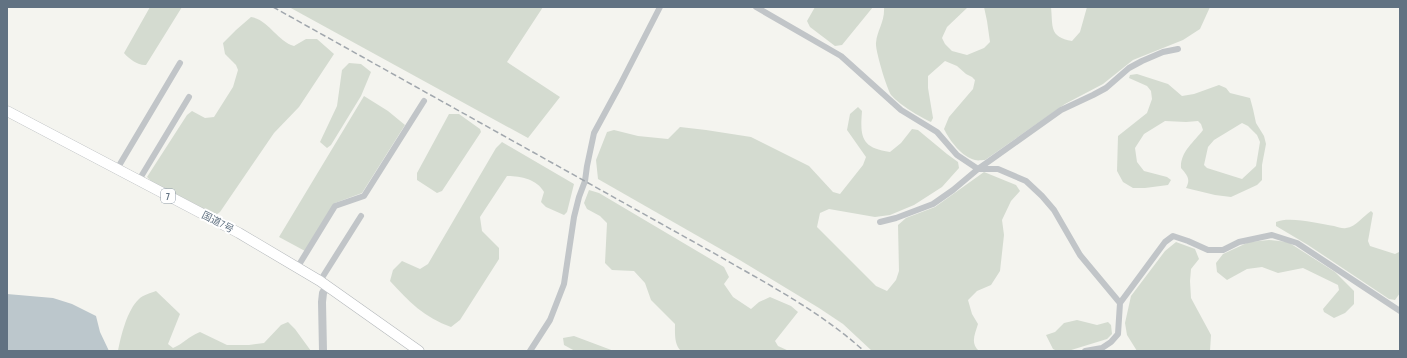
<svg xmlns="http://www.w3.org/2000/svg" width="1407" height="358" font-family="'PT Sans Narrow','Noto Sans JP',sans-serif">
<rect width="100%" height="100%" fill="#f4f4ef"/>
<path fill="#d4dbd0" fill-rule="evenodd" d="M 150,7 L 182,7 L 146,65 C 139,66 129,59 124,53 Z
M 289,7 L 543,7 L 507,62 L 560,97 L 528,138 Z
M 815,7 L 873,7 L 842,45 L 835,46 L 810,27 L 807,21 Z
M 884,7 L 968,7 L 947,27 L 942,38 L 945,44 L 952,51 L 967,55 L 984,48 L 990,42 L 987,21 L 984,7 L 1051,7 C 1053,27 1049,37 1072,41 L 1080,32 L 1087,7 L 1210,7 L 1200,29 L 1183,40 L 1133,60 L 1103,84 L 1065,104 L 985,160 C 982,160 978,161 975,160 C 962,157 950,141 944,129 L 949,117 L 973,89 L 975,80 L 972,77 L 966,74 L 957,66 L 945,61 L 928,76 L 928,88 L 933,118 L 931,122 C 920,117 900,105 892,96 C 888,93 875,50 876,43 C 877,30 885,22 884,7 Z
M 251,17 C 269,20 277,41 294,46 L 306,39 L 317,39 L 334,54 L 299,107 L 274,133 L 220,212 L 216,215 L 151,181 L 147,177 L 187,115 L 192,111 L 205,118 L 214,117 L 233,87 L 238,70 L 236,65 L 225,54 L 223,43 L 236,30 Z
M 349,63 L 361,64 L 371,72 L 361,96 L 331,145 L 327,148 L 320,142 L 337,106 L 342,70 Z
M 1137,74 L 1168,84 L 1182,96 L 1194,94 L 1219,85 L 1226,88 L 1230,93 L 1250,98 L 1253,109 L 1256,123 L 1264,136 L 1266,144 L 1262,165 L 1262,180 L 1257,185 L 1231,197 L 1215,195 L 1186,188 C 1191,179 1187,175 1181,168 C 1180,152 1194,142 1203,130 L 1201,124 L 1198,121 L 1186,122 L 1165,121 L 1144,134 L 1135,148 L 1137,162 L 1144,171 L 1167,177 L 1171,180 L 1168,185 L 1145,188 L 1133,188 L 1123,182 L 1117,171 L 1118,136 L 1147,113 L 1152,99 L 1151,91 L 1147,86 L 1129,78 L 1130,75 ZM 1242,123 L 1248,126 L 1257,135 L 1260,142 L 1256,166 L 1242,179 L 1207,168 L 1204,165 L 1208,147 L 1214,140 Z
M 364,96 L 388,111 L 405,125 L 362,193 L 335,203 L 305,251 L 279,237 Z
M 858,107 L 862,111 C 860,137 861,148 890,152 L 901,143 L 912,129 L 918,130 L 947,154 L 958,162 L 959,168 L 942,187 L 914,205 L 890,215 L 875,217 L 829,209 L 820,213 L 817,227 L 876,286 L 887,291 L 896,280 L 899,271 L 898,225 L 906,218 L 935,207 L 984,172 L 1016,185 L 1020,191 L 1011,201 L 1002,220 L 1004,235 L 1000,271 L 991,285 L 977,291 L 968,300 L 972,314 L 978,324 C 975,334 970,343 979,351 L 872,351 L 843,324 L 819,308 L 738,259 L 598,179 L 596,160 L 607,132 L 614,130 L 638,136 L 668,139 L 680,127 L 706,130 L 751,137 L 809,166 L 833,192 L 840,194 L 863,165 L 866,157 L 847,130 L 850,114 Z
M 449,114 L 459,114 L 480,129 L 481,132 L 442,191 L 437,193 L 417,180 L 417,173 Z
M 502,142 L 574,184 L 567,212 L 564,215 L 546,207 L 541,202 L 544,192 C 537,179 520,176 507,176 L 480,217 L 482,231 L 499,248 L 499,259 L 460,320 L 451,327 C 425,318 408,301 390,281 L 393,270 L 402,261 L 420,269 L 428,264 L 496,148 Z
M 589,190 L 599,193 L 724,267 L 729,277 L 724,284 L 733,297 L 751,309 L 759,302 L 770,297 L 791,306 L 798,312 L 775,341 L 778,346 L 789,351 L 681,351 C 674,345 675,333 675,324 L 651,300 L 645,283 L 634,271 L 612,270 L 605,263 L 607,223 L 600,216 L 587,209 L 584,203 Z
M 1371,211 L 1373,213 L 1368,241 L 1370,246 L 1395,254 L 1399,252 L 1400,249 L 1400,293 L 1395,300 L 1389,299 L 1308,245 L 1276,226 L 1276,222 C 1291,216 1318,224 1334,226 C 1338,227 1343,229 1346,228 C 1356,227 1363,216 1371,211 Z
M 1269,240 L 1288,242 L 1335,272 L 1354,291 L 1354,304 L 1345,313 L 1334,318 L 1324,312 L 1323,309 L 1339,290 L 1338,285 L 1303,268 L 1278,273 L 1262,267 L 1247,269 L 1227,280 L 1217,272 L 1216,263 L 1223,254 L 1249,242 Z
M 1176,242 L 1195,249 L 1199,259 L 1191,269 L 1190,281 L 1191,298 L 1211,335 L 1210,351 L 1137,351 L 1127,335 L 1125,323 L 1131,296 L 1165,251 Z
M 156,291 L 180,314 L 168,344 L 173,348 C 183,344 189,336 200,332 L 227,345 L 249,345 L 264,343 L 281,325 L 288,322 L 295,329 L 311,351 L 118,351 C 121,336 127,310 139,299 C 143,295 151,293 156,291 Z
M 1077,320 L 1097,325 L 1108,322 L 1111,325 L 1112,334 L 1107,339 L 1068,351 L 1057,351 L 1053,349 L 1046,335 L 1055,332 L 1064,323 Z
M 574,336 L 614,351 L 575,351 L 564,345 L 563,338 Z"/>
<path fill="#bcc7cc" d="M 7,294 L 53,298 L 72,304 L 96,316 L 100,332 L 109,351 L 7,351 Z"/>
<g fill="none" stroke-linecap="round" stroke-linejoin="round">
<defs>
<path id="trunk" d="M 7,111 L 239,233 L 320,281 L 419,351"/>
</defs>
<use href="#trunk" stroke="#b3b7ba" stroke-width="11"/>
<path stroke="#c1c5c8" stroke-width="6" d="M 756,7 L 841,56 L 901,110 L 937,132 L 957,155 L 978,169 L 998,169 L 1026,181 L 1042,196 L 1054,210 L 1080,255 L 1120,303
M 117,169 L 180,63
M 139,180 L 189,97
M 880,222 L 896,218 L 933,204 L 953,190 L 978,169 L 1061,110 L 1093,95 L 1106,88 L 1129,68 L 1142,61 L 1163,52 L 1178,49
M 297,268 L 335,206 L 364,196 L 424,101
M 320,281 L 361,216
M 530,351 L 550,320 L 564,284 L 574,217 L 579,197 L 585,181 L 587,166 L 594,133 L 620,85 L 660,7
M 1085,351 L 1102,348 L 1111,342 L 1118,334 L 1120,303 L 1165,242 L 1173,236 L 1188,241 L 1208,250 L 1223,250 L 1239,242 L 1272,235 L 1297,243 L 1400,311"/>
<path stroke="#c1c5c8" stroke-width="8" d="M 323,351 L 322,302 L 323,293 L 327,286"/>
<use href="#trunk" stroke="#fff" stroke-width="10"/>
<path stroke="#a1a7ad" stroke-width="1.5" stroke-dasharray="6 3" stroke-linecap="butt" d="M 273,7 L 719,256 C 769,285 821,312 864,351"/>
</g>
<g text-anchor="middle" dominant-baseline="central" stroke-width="4" stroke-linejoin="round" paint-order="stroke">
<rect fill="#fff" stroke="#909ca8" stroke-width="1" x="161" y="189" width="14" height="14" rx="3"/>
<g font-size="9" font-weight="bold" fill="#617282">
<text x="168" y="196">7</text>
</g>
<g font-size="10" fill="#617282" stroke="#fff">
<text transform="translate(218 222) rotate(27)">国道7号</text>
</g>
</g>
<rect width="1407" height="358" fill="none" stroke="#617282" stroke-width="16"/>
</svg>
